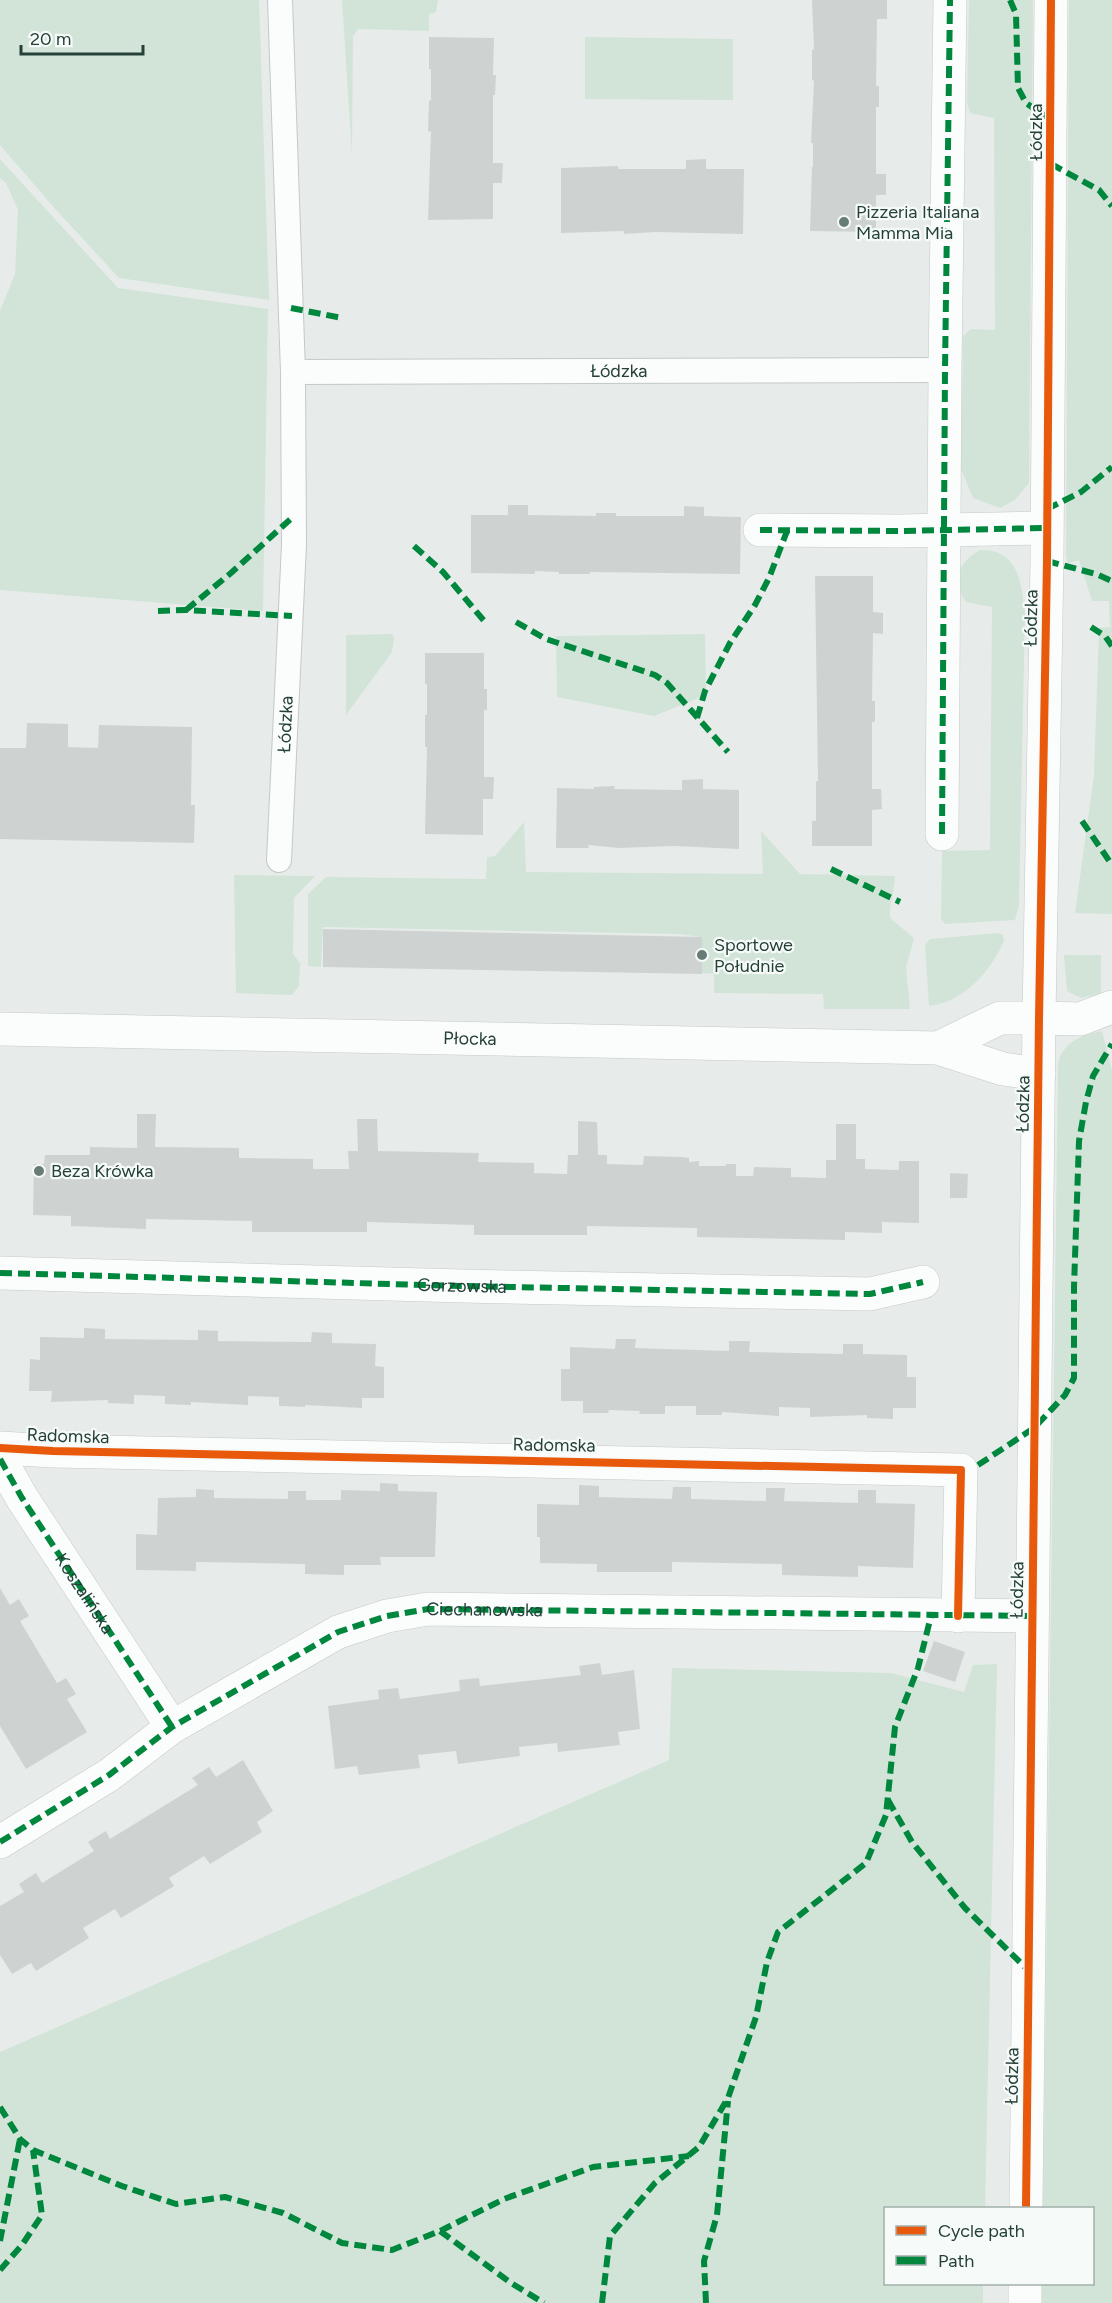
<svg xmlns="http://www.w3.org/2000/svg" width="1112" height="2303" font-family="Figtree,sans-serif">
<rect width="100%" height="100%" fill="#e7ecea"/>
<path fill="#d1e4d7" d="M 0,0 L 259,0 L 269,300 L 119,278 L 58,212 L 0,145 Z
M 342,0 L 438,0 L 436,12 L 429,14 L 429,31 L 358,29 L 353,36 L 352,155 Z
M 969,0 L 1033,0 L 1029,483 L 1015,500 L 1000,508 L 973,498 L 961,469 L 963,336 L 971,329 L 995,330 L 994,118 L 970,113 L 967,103 Z
M 1069,0 L 1112,0 L 1112,914 L 1075,913 L 1094,775 L 1099,628 L 1110,627 L 1109,601 L 1092,601 L 1079,560 L 1067,563 L 1066,554 Z
M 585,37 L 733,39 L 733,100 L 585,99 Z
M 0,159 L 118,288 L 268,309 L 263,611 L 0,590 L 0,311 L 15,274 L 18,210 L 6,183 L 0,178 Z
M 980,550 C 1019,549 1021,583 1025,612 L 1019,905 L 1015,920 L 945,924 L 941,919 L 942,851 L 990,850 L 992,607 L 966,602 C 951,581 958,562 980,550 Z
M 392,634 L 394,638 L 392,652 L 346,715 L 346,635 Z
M 705,634 L 706,695 L 654,716 L 557,697 L 556,636 Z
M 524,822 L 526,872 L 763,874 L 761,831 L 800,874 L 895,876 C 895,892 889,902 890,918 L 914,938 L 906,967 L 910,1009 L 824,1009 L 823,994 L 714,993 L 714,974 L 702,973 L 702,937 L 679,934 L 323,927 L 321,967 L 308,966 L 308,894 L 326,877 L 486,879 L 487,857 L 495,856 Z
M 234,875 L 315,876 L 294,898 L 293,954 L 300,963 L 299,986 L 292,995 L 236,993 Z
M 998,933 L 1003,935 L 1004,941 C 990,972 964,1002 929,1006 L 925,945 L 930,939 Z
M 1064,955 L 1101,955 L 1101,994 L 1081,998 L 1067,991 Z
M 1102,1031 L 1112,1071 L 1112,2303 L 1042,2303 L 1042,2284 L 1092,2284 L 1092,2208 L 1043,2208 L 1058,1065 C 1061,1043 1081,1035 1102,1031 Z
M 997,1664 L 985,2208 L 886,2208 L 886,2284 L 983,2284 L 983,2303 L 0,2303 L 0,2052 L 669,1760 L 672,1668 L 891,1673 L 964,1692 L 973,1665 Z"/>
<path fill="#ced3d1" d="M 812,0 L 887,0 L 887,19 L 877,19 L 876,86 L 879,86 L 879,107 L 876,107 L 876,174 L 886,174 L 886,195 L 876,195 L 876,232 L 810,231 L 812,167 L 813,167 L 813,143 L 811,143 L 814,81 L 812,80 L 812,50 L 814,49 Z
M 429,37 L 494,38 L 493,75 L 496,75 L 495,95 L 493,95 L 493,163 L 503,163 L 502,183 L 493,183 L 493,219 L 428,220 L 431,131 L 428,132 L 429,101 L 431,100 L 431,69 L 429,69 Z
M 706,159 L 706,169 L 744,169 L 743,234 L 655,232 L 624,234 L 624,231 L 561,233 L 561,168 L 618,166 L 618,169 L 686,169 L 686,160 Z
M 508,505 L 528,505 L 528,515 L 596,516 L 596,513 L 616,513 L 616,516 L 684,516 L 684,506 L 704,507 L 704,516 L 741,517 L 740,574 L 590,572 L 590,574 L 559,574 L 559,572 L 535,571 L 535,574 L 471,573 L 471,515 L 508,515 Z
M 815,576 L 873,576 L 873,612 L 883,613 L 883,634 L 873,633 L 872,701 L 875,701 L 875,722 L 872,722 L 872,789 L 881,789 L 882,809 L 872,810 L 872,846 L 812,846 L 812,821 L 816,821 L 816,781 L 818,781 Z
M 425,653 L 484,653 L 484,689 L 487,689 L 487,710 L 484,710 L 484,777 L 494,777 L 493,799 L 483,799 L 483,835 L 425,834 L 427,747 L 425,747 L 425,715 L 427,715 L 427,684 L 425,684 Z
M 27,723 L 68,724 L 68,747 L 98,748 L 99,725 L 192,727 L 191,805 L 195,805 L 194,843 L 0,839 L 0,748 L 26,748 Z
M 703,779 L 703,789 L 739,790 L 739,849 L 674,846 L 619,848 L 588,845 L 589,848 L 556,848 L 557,788 L 594,789 L 594,787 L 615,786 L 614,789 L 682,790 L 682,780 Z
M 323,929 L 702,937 L 702,974 L 323,967 Z
M 137,1114 L 156,1114 L 155,1147 L 239,1148 L 239,1158 L 313,1159 L 313,1169 L 349,1169 L 348,1151 L 358,1151 L 357,1119 L 377,1119 L 378,1151 L 479,1153 L 478,1162 L 534,1163 L 534,1173 L 567,1174 L 568,1155 L 578,1155 L 578,1121 L 597,1122 L 598,1155 L 607,1155 L 607,1164 L 643,1165 L 644,1156 L 682,1157 L 689,1158 L 689,1162 L 699,1161 L 699,1166 L 726,1166 L 726,1164 L 736,1164 L 736,1176 L 753,1176 L 754,1167 L 791,1168 L 791,1177 L 826,1178 L 826,1160 L 836,1160 L 836,1124 L 856,1124 L 856,1159 L 865,1159 L 865,1169 L 899,1170 L 899,1161 L 919,1161 L 919,1223 L 882,1222 L 882,1233 L 845,1232 L 845,1240 L 697,1237 L 697,1228 L 587,1226 L 587,1235 L 474,1235 L 474,1225 L 367,1222 L 367,1232 L 252,1232 L 252,1221 L 146,1219 L 146,1229 L 71,1226 L 71,1216 L 33,1215 L 34,1164 L 44,1164 L 45,1155 L 90,1155 L 90,1147 L 137,1148 Z
M 950,1173 L 968,1174 L 967,1198 L 950,1198 Z
M 84,1328 L 105,1329 L 105,1339 L 198,1340 L 198,1330 L 218,1331 L 218,1341 L 311,1342 L 312,1332 L 332,1333 L 332,1343 L 376,1344 L 375,1366 L 384,1367 L 384,1398 L 362,1398 L 362,1408 L 305,1405 L 305,1407 L 279,1406 L 279,1397 L 248,1396 L 248,1405 L 191,1402 L 191,1405 L 165,1404 L 165,1396 L 134,1395 L 134,1404 L 108,1403 L 108,1400 L 51,1402 L 52,1391 L 29,1391 L 30,1359 L 40,1360 L 40,1337 L 84,1338 Z
M 616,1339 L 636,1339 L 635,1348 L 729,1351 L 729,1341 L 750,1341 L 749,1352 L 843,1354 L 843,1344 L 863,1344 L 863,1354 L 907,1355 L 907,1377 L 916,1377 L 916,1408 L 893,1408 L 893,1419 L 867,1418 L 867,1415 L 810,1417 L 810,1408 L 779,1407 L 779,1416 L 722,1412 L 722,1415 L 696,1415 L 696,1406 L 665,1406 L 665,1414 L 639,1414 L 640,1411 L 609,1410 L 608,1413 L 583,1413 L 583,1401 L 561,1401 L 561,1369 L 570,1369 L 570,1347 L 615,1349 Z
M 380,1483 L 398,1484 L 398,1491 L 437,1492 L 435,1557 L 380,1557 L 381,1565 L 344,1565 L 344,1575 L 305,1574 L 305,1564 L 196,1562 L 196,1571 L 136,1570 L 136,1534 L 157,1535 L 158,1498 L 196,1497 L 196,1489 L 214,1490 L 214,1498 L 288,1499 L 288,1491 L 306,1491 L 306,1500 L 341,1500 L 341,1490 L 380,1491 Z
M 579,1485 L 599,1486 L 599,1497 L 672,1499 L 673,1487 L 691,1487 L 691,1499 L 766,1501 L 766,1488 L 785,1488 L 784,1501 L 858,1503 L 858,1490 L 876,1490 L 876,1503 L 915,1504 L 913,1568 L 858,1566 L 858,1577 L 782,1575 L 782,1564 L 672,1562 L 672,1572 L 597,1572 L 597,1564 L 540,1563 L 540,1537 L 537,1537 L 537,1504 L 579,1505 Z
M 0,1588 L 10,1605 L 19,1599 L 29,1616 L 20,1621 L 57,1683 L 66,1678 L 76,1694 L 67,1699 L 87,1732 L 26,1769 L 0,1726 Z
M 934,1641 L 965,1652 L 955,1682 L 923,1671 Z
M 600,1663 L 602,1675 L 634,1670 L 640,1729 L 618,1732 L 620,1745 L 558,1752 L 557,1743 L 519,1747 L 520,1756 L 458,1764 L 456,1751 L 418,1755 L 420,1768 L 359,1775 L 357,1766 L 335,1769 L 328,1706 L 379,1699 L 378,1690 L 398,1688 L 400,1699 L 460,1691 L 459,1680 L 479,1678 L 480,1686 L 581,1675 L 579,1666 Z
M 243,1760 L 273,1811 L 257,1822 L 262,1832 L 210,1864 L 204,1856 L 169,1878 L 174,1886 L 121,1918 L 115,1909 L 83,1928 L 89,1938 L 36,1971 L 31,1963 L 12,1974 L 0,1955 L 0,1906 L 24,1892 L 19,1884 L 36,1873 L 42,1883 L 94,1851 L 88,1842 L 106,1831 L 110,1839 L 198,1785 L 192,1778 L 209,1767 L 216,1777 Z"/>
<g fill="none" stroke-linecap="round" stroke-linejoin="round">
<defs>
<g id="lane">
<path id="s1" d="M 293,372 L 945,370"/>
<path id="s2" d="M 279,860 L 294,545 L 293,372 L 280,0"/>
</g>
<g id="street">
<path d="M 760,530 L 899,531 L 1046,528"/>
<path d="M 942,834 L 945,370 L 950,0"/>
<path id="s3" d="M 0,1029 L 938,1048 L 1003,1069 L 1039,1074"/>
<path d="M 938,1048 L 1000,1018 L 1039,1018"/>
<path id="s4" d="M 0,1273 L 462,1286 L 870,1294 L 923,1282"/>
<path d="M 0,1448 L 53,1451 L 961,1470 L 958,1616"/>
<path d="M 0,1459 L 22,1498 L 172,1727"/>
<path id="s5" d="M 0,1842 L 109,1775 L 172,1727 L 338,1632 L 387,1616 L 428,1609 L 1032,1616"/>
<path d="M 1026,2208 L 1039,1018 L 1047,561 L 1051,0"/>
<path d="M 1025,2303 L 1025,2284"/>
</g>
<path id="secondary" d="M 1039,1018 L 1080,1019 L 1112,1007"/>
</defs>
<use href="#lane" stroke="#c4c9c7" stroke-width="26"/>
<use href="#street" stroke="#c4c9c7" stroke-width="34"/>
<use href="#secondary" stroke="#c3cac7" stroke-width="34"/>
<use href="#lane" stroke="#fbfcfc" stroke-width="24"/>
<use href="#street" stroke="#fbfcfc" stroke-width="33"/>
<use href="#secondary" stroke="#fbfcfc" stroke-width="33"/>
<g stroke="#00873e" stroke-width="6" stroke-dasharray="12 6" stroke-linecap="butt">
<path d="M 1010,0 L 1016,14 L 1018,88 L 1026,103 L 1051,120"/>
<path d="M 1051,164 L 1099,190 L 1112,206"/>
<path d="M 291,308 L 342,318"/>
<path d="M 1047,509 L 1081,492 L 1112,467"/>
<path d="M 760,530 L 899,531 L 1046,528"/>
<path d="M 414,546 L 443,572 L 485,622"/>
<path d="M 1047,561 L 1096,574 L 1112,581"/>
<path d="M 186,610 L 231,573 L 294,516"/>
<path d="M 158,611 L 186,610 L 292,616"/>
<path d="M 516,622 L 546,639 L 655,675 L 667,683 L 728,752"/>
<path d="M 1091,627 L 1105,636 L 1112,646"/>
<path d="M 697,718 L 705,691 L 730,643 L 755,605 L 769,578 L 787,531"/>
<path d="M 1082,821 L 1112,865"/>
<path d="M 942,834 L 945,370 L 950,0"/>
<path d="M 831,869 L 900,902"/>
<path d="M 0,1273 L 462,1286 L 870,1294 L 923,1282"/>
<path id="s6" d="M 0,1459 L 22,1498 L 172,1727"/>
<path d="M 978,1465 L 1034,1428 L 1065,1395 L 1074,1378 L 1074,1287 L 1079,1141 L 1086,1102 L 1093,1076 L 1112,1044"/>
<path d="M 888,1800 L 912,1842 L 965,1908 L 1028,1970"/>
<path d="M 0,1842 L 109,1775 L 172,1727 L 338,1632 L 387,1616 L 428,1609 L 1032,1616"/>
<path d="M 0,2107 L 20,2139 L 33,2150 L 122,2186 L 176,2204 L 225,2197 L 283,2213 L 342,2243 L 392,2250 L 440,2231 L 504,2199 L 593,2167 L 689,2156"/>
<path d="M 440,2231 L 511,2283 L 544,2303"/>
<path d="M 0,2241 L 20,2139"/>
<path d="M 0,2270 L 22,2245 L 42,2215 L 33,2150"/>
<path d="M 602,2303 L 610,2236 L 655,2183 L 699,2147 L 728,2098 L 756,2017 L 767,1962 L 778,1932 L 866,1863 L 886,1815 L 895,1727 L 918,1668 L 931,1616"/>
<path d="M 706,2303 L 704,2261 L 717,2215 L 728,2101"/>
</g>
<defs>
<path id="cycleway" d="M 0,1448 L 53,1451 L 961,1470 L 958,1616
M 1026,2208 L 1039,1018 L 1047,561 L 1051,0"/>
</defs>
<use href="#cycleway" stroke="#f6faf8" stroke-width="11"/>
<use href="#cycleway" stroke="#e8590c" stroke-width="8"/>
</g>
<g fill="#687c77" stroke="#f6faf8" stroke-width="2">
<circle cx="844" cy="222" r="6"/>
<circle cx="702" cy="955" r="6"/>
<circle cx="39" cy="1171" r="6"/>
</g>
<g text-anchor="middle" dominant-baseline="central" stroke-width="4.5" stroke-linejoin="round" paint-order="stroke">
<g font-size="18" fill="#244039" stroke="#f6faf8">
<text transform="translate(1036 132) rotate(-90)">Łódzka</text>
<text stroke="none"><textPath href="#s1" startOffset="326">Łódzka</textPath></text>
<text transform="translate(1031 618) rotate(-89)">Łódzka</text>
<text stroke="none"><textPath href="#s2" startOffset="136">Łódzka</textPath></text>
<text stroke="none"><textPath href="#s3" startOffset="470">Płocka</textPath></text>
<text transform="translate(1023 1104) rotate(-89)">Łódzka</text>
<text stroke="none"><textPath href="#s4" startOffset="462">Gorzowska</textPath></text>
<text transform="translate(68 1436) rotate(2)">Radomska</text>
<text transform="translate(554 1445) rotate(1)">Radomska</text>
<text transform="translate(1017 1590) rotate(-89)">Łódzka</text>
<text stroke="none"><textPath href="#s6" startOffset="159">Koszalińska</textPath></text>
<text stroke="none"><textPath href="#s5" startOffset="548">Ciechanowska</textPath></text>
<text transform="translate(1012 2076) rotate(-89)">Łódzka</text>
</g>
<g font-size="18" fill="#244039" stroke="#f6faf8" text-anchor="start">
<text x="856" y="212">Pizzeria Italiana<tspan x="856" dy="21">Mamma Mia</tspan></text>
<text x="714" y="945">Sportowe<tspan x="714" dy="21">Południe</tspan></text>
<text x="51" y="1171">Beza Krówka</text>
</g>
</g>
<rect x="884" y="2207" width="210" height="78" fill="#f6faf8" stroke="#a2b0ac" stroke-width="1.5"/>
<rect x="896" y="2226" width="30" height="9" fill="#e8590c" stroke="#a2b0ac" stroke-width="1.5"/>
<text x="938" y="2237" font-size="18" fill="#244039">Cycle path</text>
<rect x="896" y="2256" width="30" height="9" fill="#00873e" stroke="#a2b0ac" stroke-width="1.5"/>
<text x="938" y="2267" font-size="18" fill="#244039">Path</text>
<path d="M21 45v9h122v-9" fill="none" stroke="#244039" stroke-width="3"/>
<text x="30" y="45" font-size="18" fill="#244039" stroke="#f6faf8" stroke-width="4.5" paint-order="stroke">20 m</text>
</svg>
